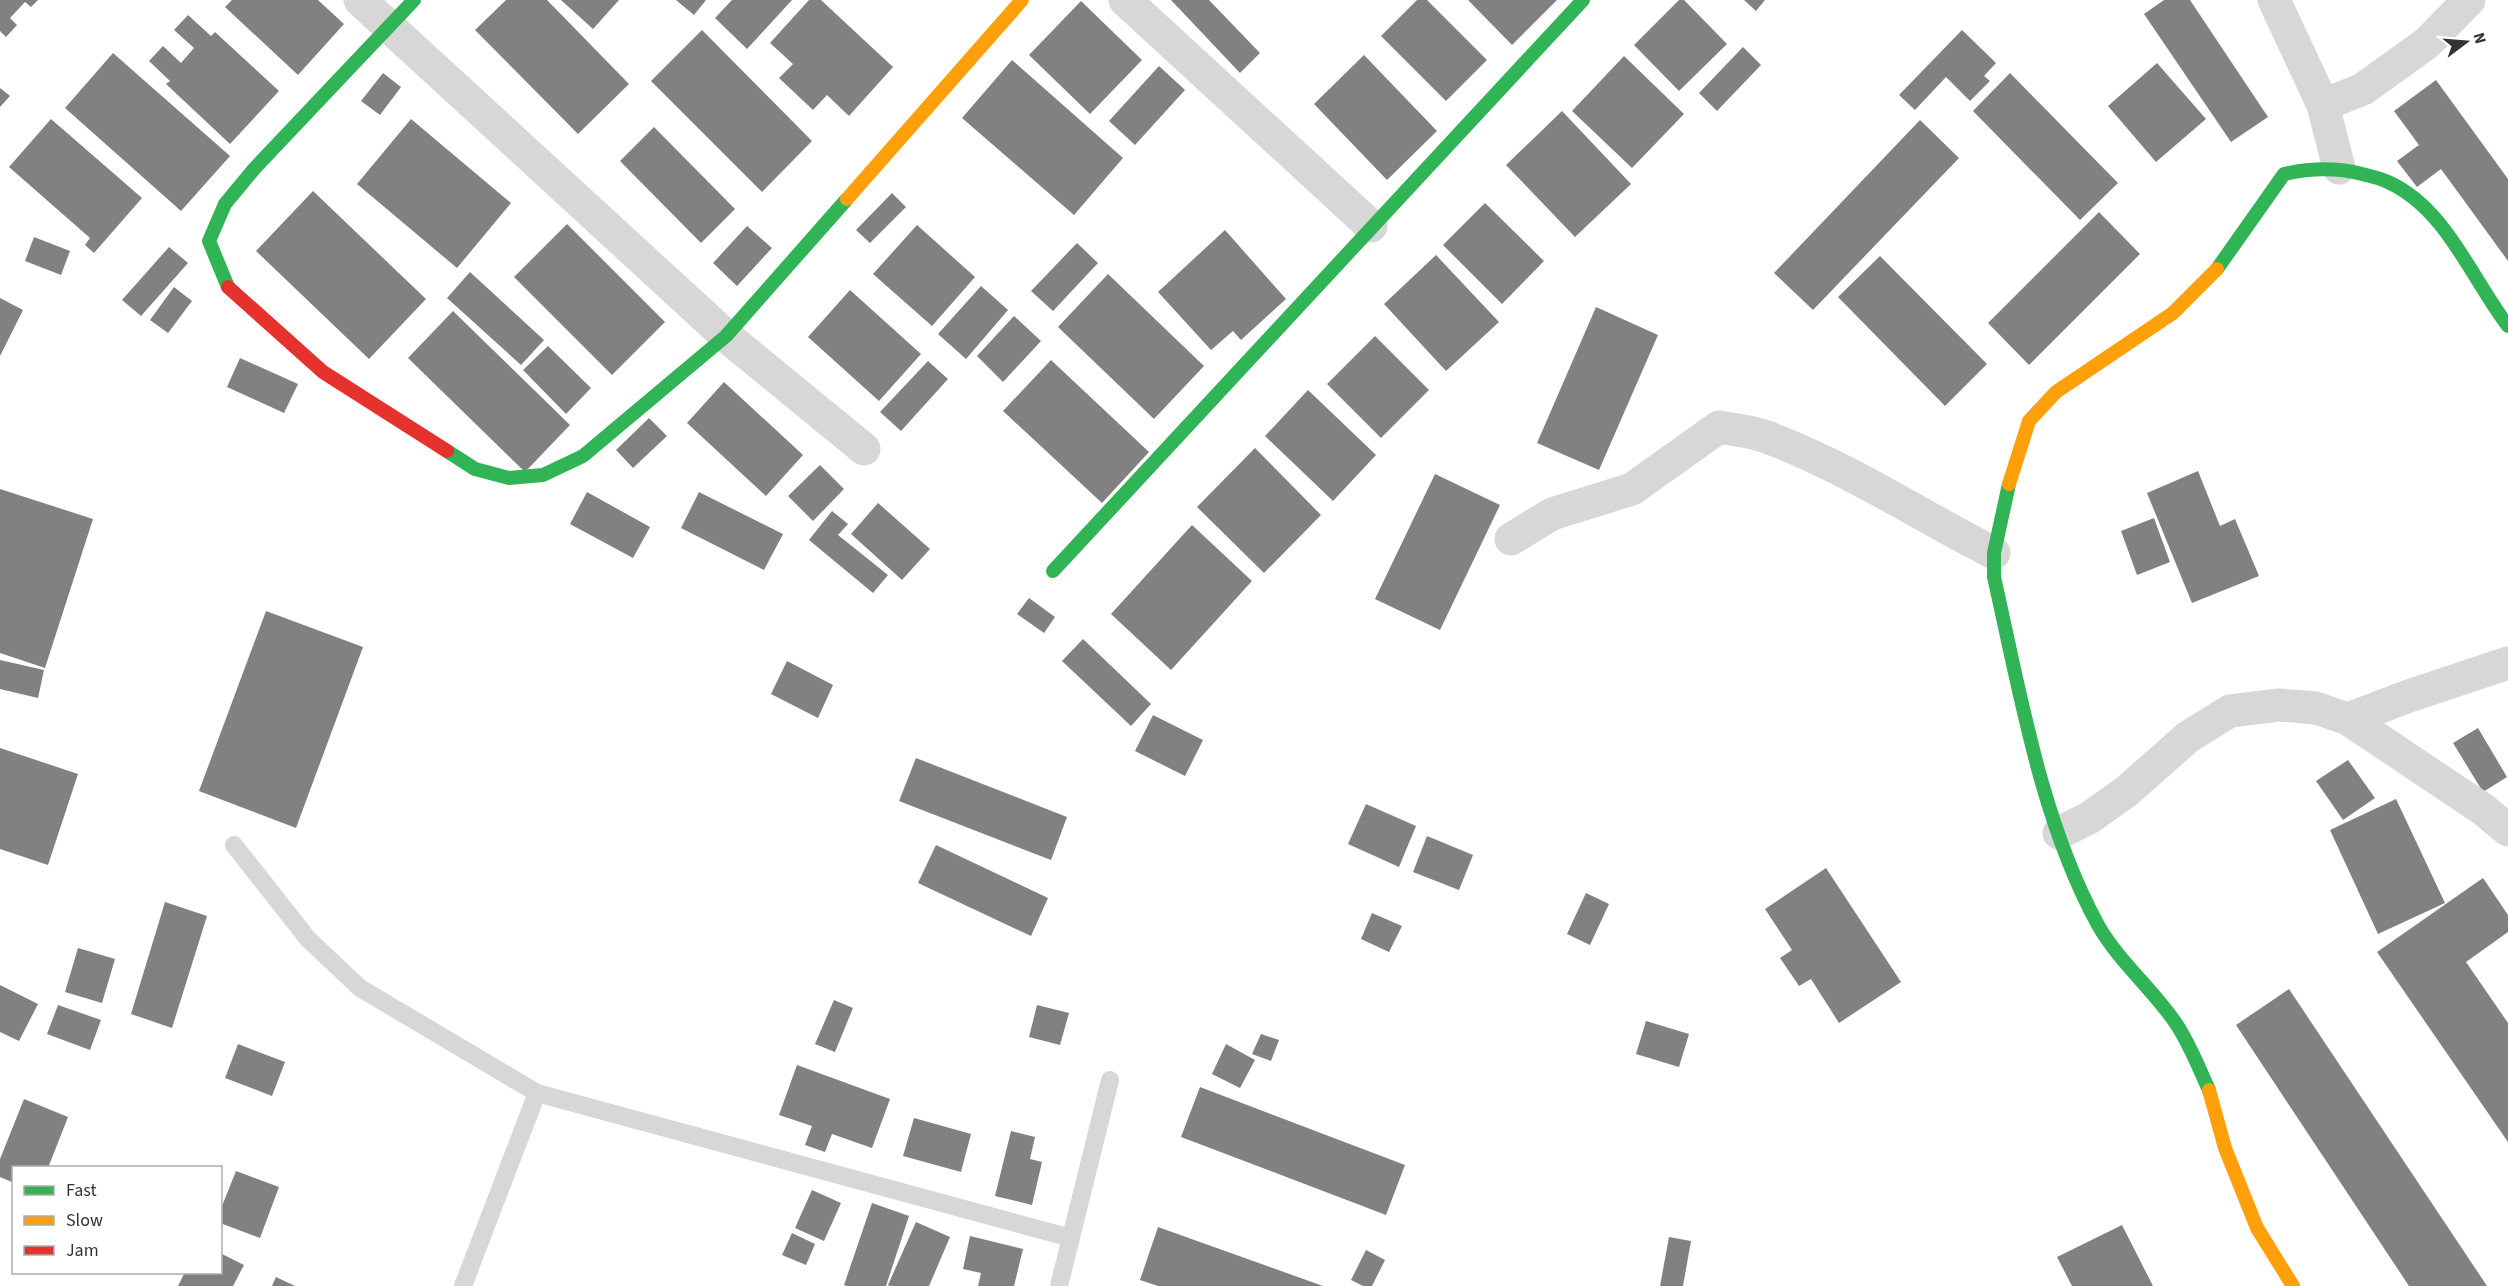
<svg xmlns="http://www.w3.org/2000/svg" width="2508" height="1286" font-family="'Source Sans 3',sans-serif">
<rect width="100%" height="100%" fill="#fff"/>
<path fill="#818181" d="M 0,0 L 38,0 L 31,7 L 25,2 L 10,18 L 17,25 L 6,37 L 0,31 Z
M 232,0 L 318,0 L 344,24 L 298,75 L 225,7 Z
M 506,0 L 547,0 L 629,84 L 578,134 L 475,30 Z
M 561,0 L 619,0 L 593,29 Z
M 676,0 L 706,0 L 694,15 Z
M 732,0 L 792,0 L 747,49 L 715,18 Z
M 809,0 L 821,0 L 893,67 L 849,116 L 827,95 L 813,110 L 779,78 L 793,64 L 770,43 Z
M 1171,0 L 1209,0 L 1260,53 L 1240,73 Z
M 1417,0 L 1427,0 L 1487,60 L 1446,101 L 1381,36 Z
M 1468,0 L 1557,0 L 1512,45 Z
M 1679,0 L 1684,0 L 1727,44 L 1679,91 L 1634,45 Z
M 1744,0 L 1765,0 L 1756,11 Z
M 2164,0 L 2190,0 L 2268,117 L 2231,142 L 2144,14 Z
M 1081,1 L 1142,60 L 1090,114 L 1029,55 Z
M 188,15 L 211,36 L 215,32 L 279,91 L 230,144 L 166,84 L 170,81 L 149,61 L 163,46 L 181,63 L 194,48 L 174,30 Z
M 702,30 L 812,141 L 762,192 L 651,81 Z
M 1962,30 L 1996,63 L 1984,76 L 1990,81 L 1970,101 L 1946,77 L 1915,110 L 1899,95 Z
M 1743,47 L 1761,65 L 1717,111 L 1699,93 Z
M 113,53 L 230,156 L 181,211 L 65,108 Z
M 1364,55 L 1437,131 L 1387,180 L 1314,104 Z
M 1624,56 L 1684,114 L 1632,168 L 1572,111 Z
M 1012,60 L 1123,158 L 1074,215 L 962,118 Z
M 2157,63 L 2206,119 L 2156,162 L 2108,106 Z
M 1159,66 L 1185,90 L 1135,145 L 1109,121 Z
M 383,73 L 401,87 L 380,115 L 361,101 Z
M 2010,73 L 2118,183 L 2080,220 L 1973,111 Z
M 2436,80 L 2508,179 L 2508,261 L 2441,169 L 2417,187 L 2397,161 L 2419,145 L 2394,111 Z
M 0,88 L 10,96 L 0,107 Z
M 1562,111 L 1631,184 L 1575,237 L 1506,165 Z
M 51,119 L 142,198 L 94,253 L 85,245 L 90,238 L 9,167 Z
M 411,119 L 511,203 L 457,268 L 357,184 Z
M 1920,120 L 1959,158 L 1813,310 L 1774,273 Z
M 654,127 L 735,209 L 701,243 L 620,161 Z
M 313,191 L 426,299 L 369,359 L 256,251 Z
M 892,193 L 906,207 L 870,243 L 856,230 Z
M 1485,203 L 1544,261 L 1502,304 L 1443,245 Z
M 2099,212 L 2140,254 L 2029,365 L 1988,323 Z
M 567,224 L 665,322 L 612,375 L 514,277 Z
M 917,225 L 975,277 L 932,326 L 873,274 Z
M 747,226 L 772,248 L 737,286 L 713,263 Z
M 1225,230 L 1286,299 L 1241,340 L 1233,331 L 1211,350 L 1158,292 Z
M 34,237 L 70,251 L 61,275 L 25,261 Z
M 1077,243 L 1098,263 L 1053,311 L 1031,291 Z
M 169,247 L 188,263 L 141,316 L 122,300 Z
M 1436,255 L 1499,322 L 1446,371 L 1384,304 Z
M 1880,256 L 1987,364 L 1945,406 L 1838,297 Z
M 470,272 L 544,340 L 521,365 L 447,298 Z
M 1108,274 L 1204,366 L 1154,419 L 1058,327 Z
M 981,286 L 1008,310 L 966,359 L 938,334 Z
M 174,287 L 192,301 L 168,333 L 150,320 Z
M 850,290 L 921,354 L 879,401 L 808,337 Z
M 0,298 L 23,310 L 0,356 Z
M 1596,307 L 1658,335 L 1599,470 L 1537,443 Z
M 453,311 L 570,425 L 525,472 L 408,358 Z
M 1014,316 L 1041,341 L 1003,382 L 977,356 Z
M 1375,336 L 1429,390 L 1381,438 L 1327,384 Z
M 548,346 L 591,388 L 566,414 L 523,370 Z
M 240,358 L 298,384 L 284,413 L 227,387 Z
M 1051,360 L 1149,452 L 1102,503 L 1003,411 Z
M 928,361 L 948,379 L 901,431 L 880,412 Z
M 724,382 L 803,455 L 766,496 L 687,423 Z
M 1308,390 L 1376,455 L 1333,501 L 1265,436 Z
M 649,418 L 667,436 L 633,468 L 616,450 Z
M 1255,448 L 1321,515 L 1264,573 L 1197,507 Z
M 820,465 L 844,489 L 813,521 L 788,496 Z
M 2198,471 L 2220,526 L 2235,519 L 2259,576 L 2192,603 L 2147,493 Z
M 1435,474 L 1500,505 L 1440,630 L 1375,599 Z
M 0,489 L 93,519 L 45,668 L 0,653 Z
M 587,492 L 650,527 L 633,558 L 570,524 Z
M 699,492 L 783,534 L 764,570 L 681,528 Z
M 878,503 L 930,549 L 902,580 L 851,534 Z
M 832,511 L 848,524 L 838,535 L 888,575 L 873,593 L 809,540 Z
M 2154,518 L 2170,562 L 2137,575 L 2121,531 Z
M 1192,525 L 1252,581 L 1171,670 L 1111,614 Z
M 1029,598 L 1055,617 L 1044,633 L 1017,614 Z
M 266,611 L 363,647 L 296,828 L 199,791 Z
M 1083,639 L 1151,704 L 1131,726 L 1062,661 Z
M 0,660 L 44,670 L 38,698 L 0,689 Z
M 787,661 L 833,685 L 818,718 L 771,694 Z
M 1153,715 L 1203,740 L 1185,776 L 1135,751 Z
M 2478,728 L 2507,777 L 2483,792 L 2453,743 Z
M 0,748 L 78,774 L 48,865 L 0,849 Z
M 916,758 L 1067,817 L 1051,860 L 899,801 Z
M 2348,760 L 2375,798 L 2343,820 L 2316,781 Z
M 2396,799 L 2445,903 L 2378,934 L 2330,830 Z
M 1366,804 L 1416,826 L 1399,867 L 1348,844 Z
M 1427,836 L 1473,855 L 1459,890 L 1413,872 Z
M 936,845 L 1048,898 L 1031,936 L 918,883 Z
M 1826,868 L 1901,982 L 1839,1023 L 1811,979 L 1799,986 L 1780,958 L 1792,950 L 1765,909 Z
M 2483,878 L 2508,915 L 2508,932 L 2466,962 L 2508,1023 L 2508,1142 L 2377,952 Z
M 1586,893 L 1609,904 L 1590,945 L 1567,934 Z
M 165,902 L 207,916 L 172,1028 L 131,1014 Z
M 1372,913 L 1402,926 L 1389,952 L 1361,939 Z
M 78,948 L 115,959 L 102,1003 L 65,992 Z
M 0,985 L 38,1004 L 19,1041 L 0,1032 Z
M 2289,989 L 2487,1286 L 2409,1286 L 2236,1025 Z
M 834,1000 L 853,1008 L 835,1052 L 815,1044 Z
M 58,1005 L 101,1020 L 90,1050 L 47,1034 Z
M 1037,1005 L 1069,1013 L 1060,1045 L 1029,1037 Z
M 1646,1021 L 1689,1034 L 1679,1067 L 1636,1054 Z
M 1261,1034 L 1279,1040 L 1271,1061 L 1252,1054 Z
M 238,1044 L 285,1062 L 272,1096 L 225,1078 Z
M 1226,1044 L 1255,1060 L 1240,1088 L 1212,1074 Z
M 797,1065 L 890,1099 L 872,1148 L 832,1134 L 825,1152 L 805,1145 L 812,1126 L 779,1115 Z
M 1200,1087 L 1405,1165 L 1386,1215 L 1181,1137 Z
M 24,1099 L 68,1117 L 48,1168 L 14,1168 L 14,1183 L 0,1177 L 0,1159 Z
M 914,1118 L 971,1134 L 961,1172 L 903,1156 Z
M 1011,1131 L 1035,1137 L 1030,1159 L 1042,1162 L 1032,1205 L 995,1196 Z
M 236,1171 L 279,1187 L 260,1238 L 220,1223 L 220,1211 Z
M 812,1190 L 841,1203 L 824,1241 L 795,1228 Z
M 872,1203 L 909,1216 L 886,1286 L 847,1286 L 844,1285 Z
M 916,1222 L 950,1237 L 929,1286 L 890,1286 L 888,1285 Z
M 2122,1225 L 2153,1286 L 2072,1286 L 2057,1257 Z
M 1158,1227 L 1323,1286 L 1158,1286 L 1140,1280 Z
M 792,1233 L 815,1244 L 806,1265 L 782,1255 Z
M 970,1236 L 1023,1249 L 1014,1286 L 978,1286 L 981,1273 L 963,1269 Z
M 1669,1237 L 1691,1241 L 1683,1286 L 1660,1286 Z
M 1366,1250 L 1385,1260 L 1372,1286 L 1363,1286 L 1351,1280 Z
M 220,1253 L 244,1265 L 233,1286 L 178,1286 L 185,1272 L 220,1272 Z
M 276,1277 L 295,1286 L 272,1286 Z"/>
<g fill="none" stroke-linecap="round" stroke-linejoin="round">
<path stroke="#d7d7d7" stroke-width="18" d="M 234,845 L 308,939 L 360,988 L 537,1093
M 463,1286 L 537,1093 L 1071,1238
M 1059,1286 L 1110,1080"/>
<path stroke="#d7d7d7" stroke-width="33" d="M 360,0 L 726,336 L 864,449
M 1125,0 L 1371,226
M 2274,0 L 2323,105 L 2339,168
M 2323,105 L 2363,89 L 2427,43 L 2469,0
M 1511,539 L 1552,514 L 1632,489 L 1719,427 C 1734,430 1751,431 1764,436 C 1846,466 1917,514 1994,553
M 2348,719 L 2484,810 L 2508,830
M 2059,833 L 2089,818 L 2127,791 L 2188,737 L 2230,711 L 2279,705 L 2316,708 L 2348,719 L 2409,696 L 2508,663"/>
<path stroke="#30b455" stroke-width="14" d="M 2217,269 L 2284,174 C 2311,168 2335,167 2362,174 C 2370,176 2380,178 2388,182 C 2446,208 2471,278 2508,326
M 228,287 L 209,241 L 225,204 L 254,169 L 414,0
M 447,451 L 475,469 L 509,478 L 543,475 L 583,456 L 726,336 L 847,199
M 2009,484 L 1994,553 L 1994,577 C 2020,692 2041,821 2098,925 C 2119,962 2153,989 2177,1025 C 2190,1045 2199,1068 2209,1090
M 1053,571 L 1583,0"/>
<path stroke="#ff9f0a" stroke-width="14" d="M 847,199 L 1022,0
M 2009,484 L 2029,421 L 2056,392 L 2173,313 L 2217,269
M 2209,1090 L 2225,1148 L 2257,1228 L 2293,1286"/>
<path stroke="#e5322d" stroke-width="14" d="M 228,287 L 323,372 L 447,451"/>
</g>
<rect x="12" y="1166" width="210" height="108" fill="#ffffff" stroke="#adadad" stroke-width="1.5"/>
<rect x="24" y="1186" width="30" height="9" fill="#30b455" stroke="#adadad" stroke-width="1.5"/>
<text x="66" y="1196" font-size="18" fill="#333333">Fast</text>
<rect x="24" y="1216" width="30" height="9" fill="#ff9f0a" stroke="#adadad" stroke-width="1.5"/>
<text x="66" y="1226" font-size="18" fill="#333333">Slow</text>
<rect x="24" y="1246" width="30" height="9" fill="#e5322d" stroke="#adadad" stroke-width="1.5"/>
<text x="66" y="1256" font-size="18" fill="#333333">Jam</text>
<g transform="translate(2466 42) rotate(74)" stroke="#ffffff" stroke-width="4.5" paint-order="stroke">
<path d="M0-4.5L10 22L0 15L-10 22Z" fill="#333333"/>
<text y="-9" font-size="16" font-weight="bold" text-anchor="middle" fill="#333333">N</text>
</g>
</svg>
